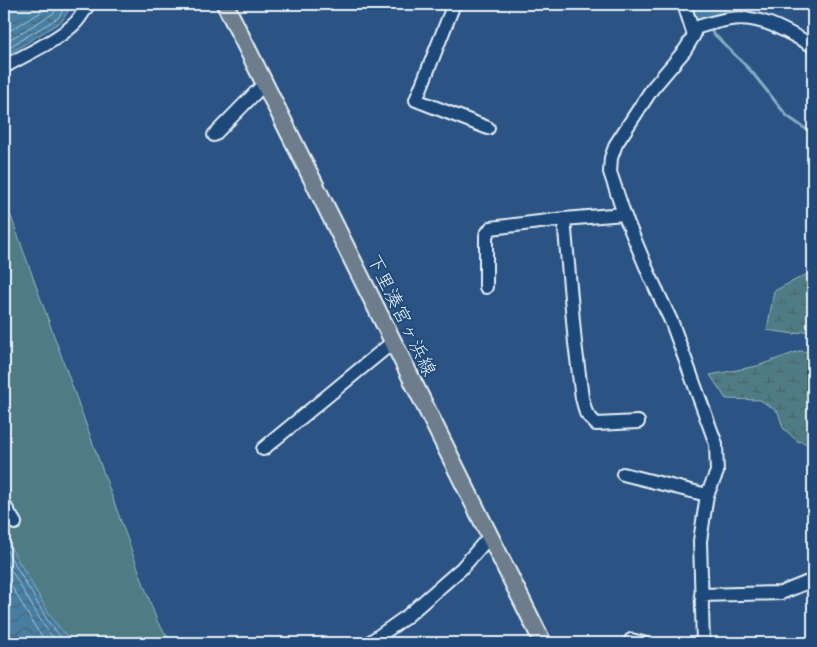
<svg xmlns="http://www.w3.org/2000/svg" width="817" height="647" font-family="'Shantell Sans','Klee One',sans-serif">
<defs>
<pattern id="wetland-marsh" width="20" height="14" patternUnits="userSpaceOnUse" patternTransform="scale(1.25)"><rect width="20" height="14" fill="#507c84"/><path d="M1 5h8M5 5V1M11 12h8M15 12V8" fill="none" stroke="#4b6267"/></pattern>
<pattern id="water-waves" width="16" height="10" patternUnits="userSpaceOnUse" patternTransform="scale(1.25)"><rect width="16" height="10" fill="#467ea2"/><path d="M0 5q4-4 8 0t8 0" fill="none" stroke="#46667a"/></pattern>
</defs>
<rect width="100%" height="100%" fill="#2b5383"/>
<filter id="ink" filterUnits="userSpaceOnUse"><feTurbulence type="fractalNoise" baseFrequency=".02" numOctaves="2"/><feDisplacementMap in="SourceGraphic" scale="10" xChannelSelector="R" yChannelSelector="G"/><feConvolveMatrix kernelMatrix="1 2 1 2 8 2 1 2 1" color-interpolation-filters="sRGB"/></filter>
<g filter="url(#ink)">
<path fill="#507c84" stroke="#9cb6be" d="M 4,197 L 157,621 L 172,643 L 4,643 Z"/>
<path fill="url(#wetland-marsh)" stroke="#9cb6be" d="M 813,271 L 813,329 L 794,334 L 767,330 L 774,291 Z
M 799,351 L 813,352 L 813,445 L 797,441 L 783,428 L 778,412 L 760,400 L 726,399 L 710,375 L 757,366 Z"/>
<path fill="url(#water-waves)" stroke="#87acc4" d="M 4,4 L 73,4 L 62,21 L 4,57 Z
M 692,4 L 729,4 L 730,16 L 696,18 Z
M 4,536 L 53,620 L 73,643 L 4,643 Z"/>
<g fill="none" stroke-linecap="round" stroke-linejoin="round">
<path stroke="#a7c3d6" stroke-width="1" d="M 4,34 L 48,8 L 51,4
M 4,43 L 54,13 L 60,4
M 4,50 L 58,18 L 67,4
M 4,546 L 49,623 L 66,643
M 4,558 L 44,626 L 58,643
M 4,573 L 37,630 L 48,643"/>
<path stroke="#87acc4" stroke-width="3" d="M 712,32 L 751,71 L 787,116 L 813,134"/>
<defs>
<path id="minor" d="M 454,4 L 416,100 L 488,128
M 684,4 L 694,35 L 685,50 L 652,89 L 616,144 L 611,158 L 610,172 L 624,214 L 649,274 L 672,323 L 716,444 L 717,472 L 707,495 L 700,541 L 703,643
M 692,29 C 704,25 717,21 730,19 C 760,14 788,32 813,46
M 4,67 C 26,54 53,43 72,26 C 80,20 83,11 89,4
M 214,135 L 265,83
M 564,219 L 575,343 L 582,398 L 586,413 L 596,424 L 638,422
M 486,287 L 486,235 L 491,228 L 564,219 L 624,214
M 263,449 L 393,342
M 623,474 L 707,495
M 4,505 L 15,523
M 701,595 L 781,593 L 813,580
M 369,643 L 406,617 L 462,568 L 489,537
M 630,643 L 631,640 L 643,643"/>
<path id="major" d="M 225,4 L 543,643"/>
</defs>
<use href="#minor" stroke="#e8f1f8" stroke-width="16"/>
<use href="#major" stroke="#e8f1f8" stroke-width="20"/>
<use href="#minor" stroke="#1f4a7a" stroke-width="12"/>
<use href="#major" stroke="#6d7d8c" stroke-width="16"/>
</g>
</g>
<g text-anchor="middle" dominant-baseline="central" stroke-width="4" stroke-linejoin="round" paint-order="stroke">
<g font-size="19" fill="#e8f1f8" stroke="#1f4a7a">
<text transform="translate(402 315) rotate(64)">下里湊宮ヶ浜線</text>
</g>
</g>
<rect width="817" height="647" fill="none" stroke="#1f4a7a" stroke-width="20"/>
<rect x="10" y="10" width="797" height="627" fill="none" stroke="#e8f1f8" stroke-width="2" filter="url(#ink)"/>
</svg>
